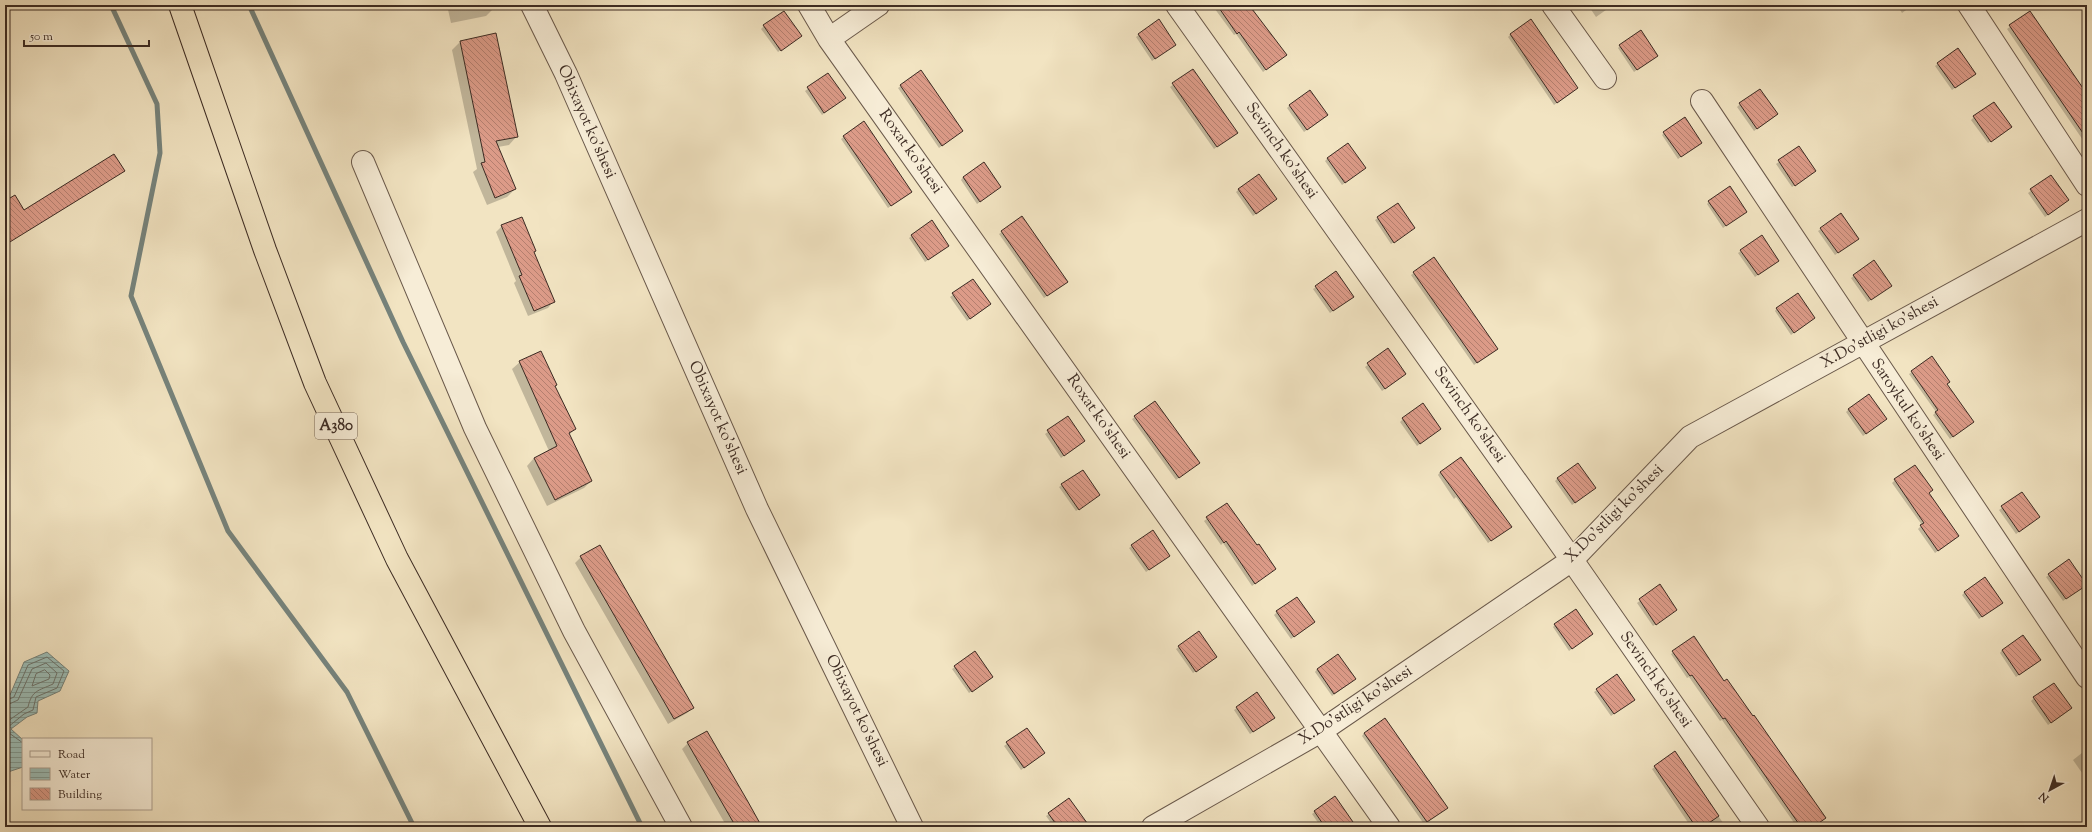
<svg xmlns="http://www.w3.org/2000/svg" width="2092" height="832" font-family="'Sorts Mill Goudy',serif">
<defs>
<pattern id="water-rules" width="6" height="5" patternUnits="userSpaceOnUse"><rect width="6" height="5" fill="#9cbeb8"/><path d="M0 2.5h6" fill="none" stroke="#809b95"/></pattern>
<pattern id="building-back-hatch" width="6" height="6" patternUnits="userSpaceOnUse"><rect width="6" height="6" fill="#dc9b88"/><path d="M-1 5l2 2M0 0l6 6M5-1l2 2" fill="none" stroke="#b47f6f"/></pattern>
</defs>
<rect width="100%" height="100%" fill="#f2e4c2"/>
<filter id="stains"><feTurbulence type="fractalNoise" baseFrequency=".005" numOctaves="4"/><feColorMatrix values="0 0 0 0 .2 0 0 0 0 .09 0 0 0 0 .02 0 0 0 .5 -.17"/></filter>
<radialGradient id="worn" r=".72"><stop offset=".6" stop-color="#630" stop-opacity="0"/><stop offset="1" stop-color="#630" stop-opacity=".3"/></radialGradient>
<path fill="url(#water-rules)" stroke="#76837c" d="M 47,652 L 69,671 L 60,691 L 38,701 L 37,713 L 27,717 L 11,729 L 23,740 L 23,767 L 5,773 L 5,698 L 10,695 L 24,662 Z"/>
<path fill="#0003" d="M 447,5 L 495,5 L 495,7 L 486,16 L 451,23 Z
M 1212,5 L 1247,5 L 1267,33 L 1269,31 L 1285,55 L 1263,72 L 1236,34 L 1234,35 Z
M 1486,5 L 1492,5 L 1488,8 Z
M 1588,5 L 1613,5 L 1596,17 Z
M 1897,5 L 1913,5 L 1902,13 Z
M 2030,12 L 2087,96 L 2087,146 L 2007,29 Z
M 1158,21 L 1172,47 L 1152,61 L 1136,37 Z
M 764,26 L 798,38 L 778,52 L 761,29 Z
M 1511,34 L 1574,91 L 1554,105 L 1508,37 Z
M 460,42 L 517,136 L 509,145 L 498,147 L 515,189 L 507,197 L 487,205 L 473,172 L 477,169 L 452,50 Z
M 1620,46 L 1654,58 L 1634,72 L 1618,48 Z
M 1938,64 L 1972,76 L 1952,90 L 1935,66 Z
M 1192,70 L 1234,135 L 1214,149 L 1170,87 Z
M 828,74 L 842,100 L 822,115 L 805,91 Z
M 901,86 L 962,131 L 939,148 L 898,88 Z
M 1740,104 L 1774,117 L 1754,131 L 1737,107 Z
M 1290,105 L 1324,118 L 1304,132 L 1287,108 Z
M 1974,117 L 2008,129 L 1988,143 L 1971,120 Z
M 863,123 L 908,194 L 888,208 L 841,139 Z
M 1664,133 L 1698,145 L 1678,159 L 1662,135 Z
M 1798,147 L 1812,173 L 1792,187 L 1776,164 Z
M 1328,158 L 1365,168 L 1342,185 L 1325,161 Z
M 2051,176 L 2065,203 L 2045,217 L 2028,193 Z
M 963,177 L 1000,187 L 977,204 L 961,180 Z
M 1239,189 L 1273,202 L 1253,216 L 1236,192 Z
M 1709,202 L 1743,214 L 1723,228 L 1707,204 Z
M 1397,204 L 1411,230 L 1391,244 L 1375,220 Z
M 1022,218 L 1064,284 L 1044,298 L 999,234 Z
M 931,222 L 946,248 L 925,262 L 909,238 Z
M 502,226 L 535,251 L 533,253 L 553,302 L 548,308 L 528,316 L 514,283 L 516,281 L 496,232 Z
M 1821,229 L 1855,241 L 1835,255 L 1818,231 Z
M 1741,251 L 1775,263 L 1755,277 L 1738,253 Z
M 1414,273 L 1494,351 L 1474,365 L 1411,275 Z
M 1854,276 L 1888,288 L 1868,302 L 1851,278 Z
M 973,280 L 987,307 L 967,321 L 950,297 Z
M 1316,287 L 1350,299 L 1330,313 L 1313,289 Z
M 1777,308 L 1814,318 L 1791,335 L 1775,311 Z
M 1388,350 L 1402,377 L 1382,391 L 1365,367 Z
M 520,362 L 554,387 L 575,429 L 569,435 L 591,481 L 584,488 L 547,506 L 527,466 L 534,458 L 549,451 L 512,369 Z
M 1912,372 L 1946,384 L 1973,422 L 1950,439 L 1933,415 L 1936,412 L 1909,374 Z
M 1849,409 L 1883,422 L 1863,436 L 1846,412 Z
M 1068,417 L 1084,441 L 1061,458 L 1045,434 Z
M 1135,417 L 1196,465 L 1176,480 L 1132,419 Z
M 1403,419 L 1437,431 L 1417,446 L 1400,422 Z
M 1440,472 L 1508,529 L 1488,543 L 1456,497 L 1454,499 L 1438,475 Z
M 1558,478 L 1595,488 L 1572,505 L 1555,481 Z
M 1895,480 L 1928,494 L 1955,539 L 1935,553 L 1918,529 L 1922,525 L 1892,483 Z
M 1062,485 L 1096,497 L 1076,511 L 1059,487 Z
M 2022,493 L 2036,520 L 2016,534 L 1999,510 Z
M 1226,504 L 1275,569 L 1252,586 L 1223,543 L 1221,545 L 1204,521 Z
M 1132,546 L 1166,558 L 1146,572 L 1129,548 Z
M 581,557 L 693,708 L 687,713 L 668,724 L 575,563 Z
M 2049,575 L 2083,587 L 2063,601 L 2046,577 Z
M 1659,586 L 1673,612 L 1653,626 L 1637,603 Z
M 1965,592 L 1999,605 L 1979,619 L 1962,595 Z
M 1277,612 L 1314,622 L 1291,639 L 1274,615 Z
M 1555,625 L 1592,634 L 1569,651 L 1553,627 Z
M 1199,633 L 1213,659 L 1193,673 L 1176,649 Z
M 1694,638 L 1813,827 L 1797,827 L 1722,720 L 1720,721 L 1689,677 L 1687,678 L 1671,654 Z
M 2002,650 L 2037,663 L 2016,677 L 2000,653 Z
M 955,667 L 989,679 L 969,693 L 952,669 Z
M 1317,669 L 1352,682 L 1332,696 L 1315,672 Z
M 1597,690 L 1631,702 L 1611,716 L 1594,692 Z
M 1257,693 L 1271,720 L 1250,734 L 1234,710 Z
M 2034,698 L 2068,711 L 2048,725 L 2031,701 Z
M 1027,729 L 1041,756 L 1021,770 L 1004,746 Z
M 706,732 L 761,827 L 727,827 L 682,749 L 688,743 Z
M 1364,733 L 1444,810 L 1424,824 L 1362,736 Z
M 2087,749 L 2087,780 L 2073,760 Z
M 1674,753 L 1726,827 L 1691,827 L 1652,769 Z
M 1335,798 L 1355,827 L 1321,827 L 1312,814 Z
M 1049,814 L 1082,827 L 1054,827 L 1046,816 Z"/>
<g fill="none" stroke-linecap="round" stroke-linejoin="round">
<path stroke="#6c746e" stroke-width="1" d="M 45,670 L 50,675 L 49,679 L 32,686 L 36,674 Z
M 5,701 L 14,697 L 28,665 L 47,657 L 64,671 L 57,688 L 36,697 L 33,710 L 24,714 L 8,727 L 9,733 L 23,743
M 5,706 L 18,700 L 32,669 L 46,663 L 57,673 L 53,684 C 38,691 32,690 28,707 L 5,723"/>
<path stroke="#76837c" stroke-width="5" d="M 111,5 L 157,104 L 160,153 L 131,296 L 228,531 L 347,692 L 414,827
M 249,5 L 403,342 L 642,827"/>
</g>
<path fill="url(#building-back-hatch)" stroke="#3c2b23" d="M 1217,5 L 1249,5 L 1287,55 L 1266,70 L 1239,32 L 1237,34 Z
M 784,11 L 802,36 L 781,51 L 763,25 Z
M 2030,11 L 2087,94 L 2087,139 L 2009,25 Z
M 1159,19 L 1176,45 L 1155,59 L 1138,34 Z
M 1531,19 L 1578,88 L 1557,103 L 1510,34 Z
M 1641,30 L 1658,56 L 1637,70 L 1619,45 Z
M 496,33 L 518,137 L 496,141 L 516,189 L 495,198 L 481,163 L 485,162 L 460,41 Z
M 1958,48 L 1976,74 L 1955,88 L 1937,63 Z
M 1193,69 L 1238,133 L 1217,147 L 1172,83 Z
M 921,70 L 963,131 L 942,146 L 900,85 Z
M 828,73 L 846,98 L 824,113 L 807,87 Z
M 1760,89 L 1778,114 L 1757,129 L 1739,103 Z
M 1310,90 L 1328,115 L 1307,130 L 1289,105 Z
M 1994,102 L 2012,127 L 1991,142 L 1973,116 Z
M 1685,117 L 1702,143 L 1681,157 L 1663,132 Z
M 864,121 L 912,192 L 891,206 L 843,136 Z
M 1348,143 L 1366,168 L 1345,183 L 1327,158 Z
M 1799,146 L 1816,171 L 1795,186 L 1778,160 Z
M 114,154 L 125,171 L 5,245 L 5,201 L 15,195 L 24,210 Z
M 984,162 L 1001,187 L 980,202 L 963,177 Z
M 1259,174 L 1277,199 L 1256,214 L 1238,189 Z
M 2051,175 L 2069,200 L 2048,215 L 2030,189 Z
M 1730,186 L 1747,212 L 1726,226 L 1708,201 Z
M 1398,203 L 1415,228 L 1394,243 L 1377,217 Z
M 1841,213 L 1859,239 L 1838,253 L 1820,228 Z
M 1022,216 L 1068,282 L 1047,296 L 1001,231 Z
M 522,217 L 536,251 L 534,252 L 555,302 L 534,311 L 519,276 L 522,275 L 501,225 Z
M 932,220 L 949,246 L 928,260 L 911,235 Z
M 1762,235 L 1779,261 L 1758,275 L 1740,250 Z
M 1434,257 L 1498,349 L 1477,363 L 1413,272 Z
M 1874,260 L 1892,286 L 1871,300 L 1853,275 Z
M 1336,271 L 1354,297 L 1333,311 L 1315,286 Z
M 973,279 L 991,304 L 970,319 L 952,293 Z
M 1798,293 L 1815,318 L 1794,333 L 1776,308 Z
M 1388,348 L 1406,374 L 1385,389 L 1367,363 Z
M 541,351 L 557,385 L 555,386 L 576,429 L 569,433 L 592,481 L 555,500 L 534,458 L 557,446 L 519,361 Z
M 1932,356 L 1950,382 L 1947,384 L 1974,422 L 1953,437 L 1935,412 L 1938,410 L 1911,371 Z
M 1869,394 L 1887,419 L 1866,434 L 1848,409 Z
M 1155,401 L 1200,463 L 1179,478 L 1134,416 Z
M 1423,403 L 1441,429 L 1420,444 L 1402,418 Z
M 1068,416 L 1085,441 L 1064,456 L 1047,430 Z
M 1461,457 L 1512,527 L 1491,541 L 1440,472 Z
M 1578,463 L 1596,488 L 1575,503 L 1557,478 Z
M 1915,465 L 1933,490 L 1929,493 L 1959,536 L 1938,551 L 1920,525 L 1924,523 L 1894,479 Z
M 1083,470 L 1100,495 L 1079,510 L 1061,484 Z
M 2022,492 L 2040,517 L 2019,532 L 2001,506 Z
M 1227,503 L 1257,545 L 1259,544 L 1276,569 L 1255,584 L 1226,541 L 1224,543 L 1206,517 Z
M 1153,530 L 1170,556 L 1149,570 L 1131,545 Z
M 600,545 L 694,708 L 674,719 L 580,556 Z
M 2069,559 L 2087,585 L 2066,599 L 2048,574 Z
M 1985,577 L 2003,603 L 1982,617 L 1964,592 Z
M 1660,584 L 1677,610 L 1656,625 L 1639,599 Z
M 1297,597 L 1315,622 L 1294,637 L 1276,611 Z
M 1576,609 L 1593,634 L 1572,649 L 1554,624 Z
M 1199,631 L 1217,657 L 1196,672 L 1178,646 Z
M 2023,635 L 2041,660 L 2019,675 L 2002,650 Z
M 1694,636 L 1724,681 L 1727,679 L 1753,716 L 1754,715 L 1826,818 L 1813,827 L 1801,827 L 1725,718 L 1723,719 L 1692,675 L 1690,676 L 1672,651 Z
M 975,651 L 993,677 L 972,692 L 954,666 Z
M 1338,654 L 1356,679 L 1334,694 L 1317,669 Z
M 1617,674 L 1635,700 L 1614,714 L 1596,689 Z
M 2054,683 L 2072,708 L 2051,723 L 2033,697 Z
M 1257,692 L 1275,718 L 1253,732 L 1236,707 Z
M 1385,718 L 1448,808 L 1427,822 L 1364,733 Z
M 1027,728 L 1045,753 L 1024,768 L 1006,742 Z
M 707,731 L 747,800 L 762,827 L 736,827 L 687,742 Z
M 1675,751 L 1719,816 L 1703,827 L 1696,827 L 1654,766 Z
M 1335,796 L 1353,822 L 1345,827 L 1325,827 L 1314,811 Z
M 1069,798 L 1090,827 L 1058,827 L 1048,813 Z"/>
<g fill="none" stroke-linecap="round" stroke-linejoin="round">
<defs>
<path id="minor" d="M 532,5 L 566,74 L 757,509 L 912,827
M 809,5 L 829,39 L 1389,827
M 1177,5 L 1572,560 L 1758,827
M 1553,5 L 1605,78
M 1969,5 L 2087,185
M 829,39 L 878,5
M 1702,101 L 2087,677
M 363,162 L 475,428 L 574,631 L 681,827
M 1153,827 L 1321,731 L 1572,560 L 1690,437 L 2087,220"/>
<path id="highway" d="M 180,5 L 265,250 L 315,383 L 397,559 L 540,827"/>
</defs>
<use href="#minor" stroke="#6a594b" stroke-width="24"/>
<use href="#highway" stroke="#3c2b23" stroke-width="24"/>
<use href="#minor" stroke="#f7edd7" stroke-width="22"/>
<use href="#highway" stroke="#f2e4c2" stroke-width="22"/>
</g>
<g text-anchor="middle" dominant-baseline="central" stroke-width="3.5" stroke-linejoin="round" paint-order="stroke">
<rect fill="#f7edd7" stroke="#746559" stroke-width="1" x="315" y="413" width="42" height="26" rx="3"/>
<g font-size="15" font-weight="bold" fill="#3c2b23">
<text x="336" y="426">A380</text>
</g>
<g font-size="16" fill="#3c2b23" stroke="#f7edd7">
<text transform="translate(586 122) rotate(66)">Obixayot ko'shesi</text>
<text transform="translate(1281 151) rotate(55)">Sevinch ko'shesi</text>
<text transform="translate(910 152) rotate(55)">Roxat ko'shesi</text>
<text transform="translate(1880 333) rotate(-29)">X.Do'stligi ko'shesi</text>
<text transform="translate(1907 410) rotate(56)">Saroykul ko'shesi</text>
<text transform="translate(1469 415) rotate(55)">Sevinch ko'shesi</text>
<text transform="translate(1098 417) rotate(55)">Roxat ko'shesi</text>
<text transform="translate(717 418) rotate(66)">Obixayot ko'shesi</text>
<text transform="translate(1615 514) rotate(-45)">X.Do'stligi ko'shesi</text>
<text transform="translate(1655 680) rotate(55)">Sevinch ko'shesi</text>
<text transform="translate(1356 706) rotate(-33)">X.Do'stligi ko'shesi</text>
<text transform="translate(856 711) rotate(64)">Obixayot ko'shesi</text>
</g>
</g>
<rect width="2092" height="832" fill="none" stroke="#f2e4c2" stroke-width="20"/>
<rect x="6" y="6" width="2080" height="820" fill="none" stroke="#3c2b23" stroke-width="2"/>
<rect x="10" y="10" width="2072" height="812" fill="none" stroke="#3c2b23"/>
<rect x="22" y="738" width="130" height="72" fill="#f7edd7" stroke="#ac9f8f"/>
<rect x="30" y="751" width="20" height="6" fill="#f7edd7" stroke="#ac9f8f"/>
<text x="58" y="758" font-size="12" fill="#3c2b23">Road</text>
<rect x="30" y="768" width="20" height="12" fill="url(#water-rules)" stroke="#ac9f8f"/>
<text x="58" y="778" font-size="12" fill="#3c2b23">Water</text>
<rect x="30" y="788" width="20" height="12" fill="url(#building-back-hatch)" stroke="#ac9f8f"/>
<text x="58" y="798" font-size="12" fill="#3c2b23">Building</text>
<g transform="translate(2050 790) rotate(220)" stroke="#f7edd7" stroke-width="3" paint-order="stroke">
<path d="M0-3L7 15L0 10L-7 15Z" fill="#3c2b23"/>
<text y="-6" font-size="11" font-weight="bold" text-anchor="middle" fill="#3c2b23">N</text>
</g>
<path d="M24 40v6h125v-6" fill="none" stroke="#3c2b23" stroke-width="2"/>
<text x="30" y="40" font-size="12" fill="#3c2b23" stroke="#f7edd7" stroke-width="3" paint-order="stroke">50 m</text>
<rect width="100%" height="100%" filter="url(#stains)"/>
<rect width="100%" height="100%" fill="url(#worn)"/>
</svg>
